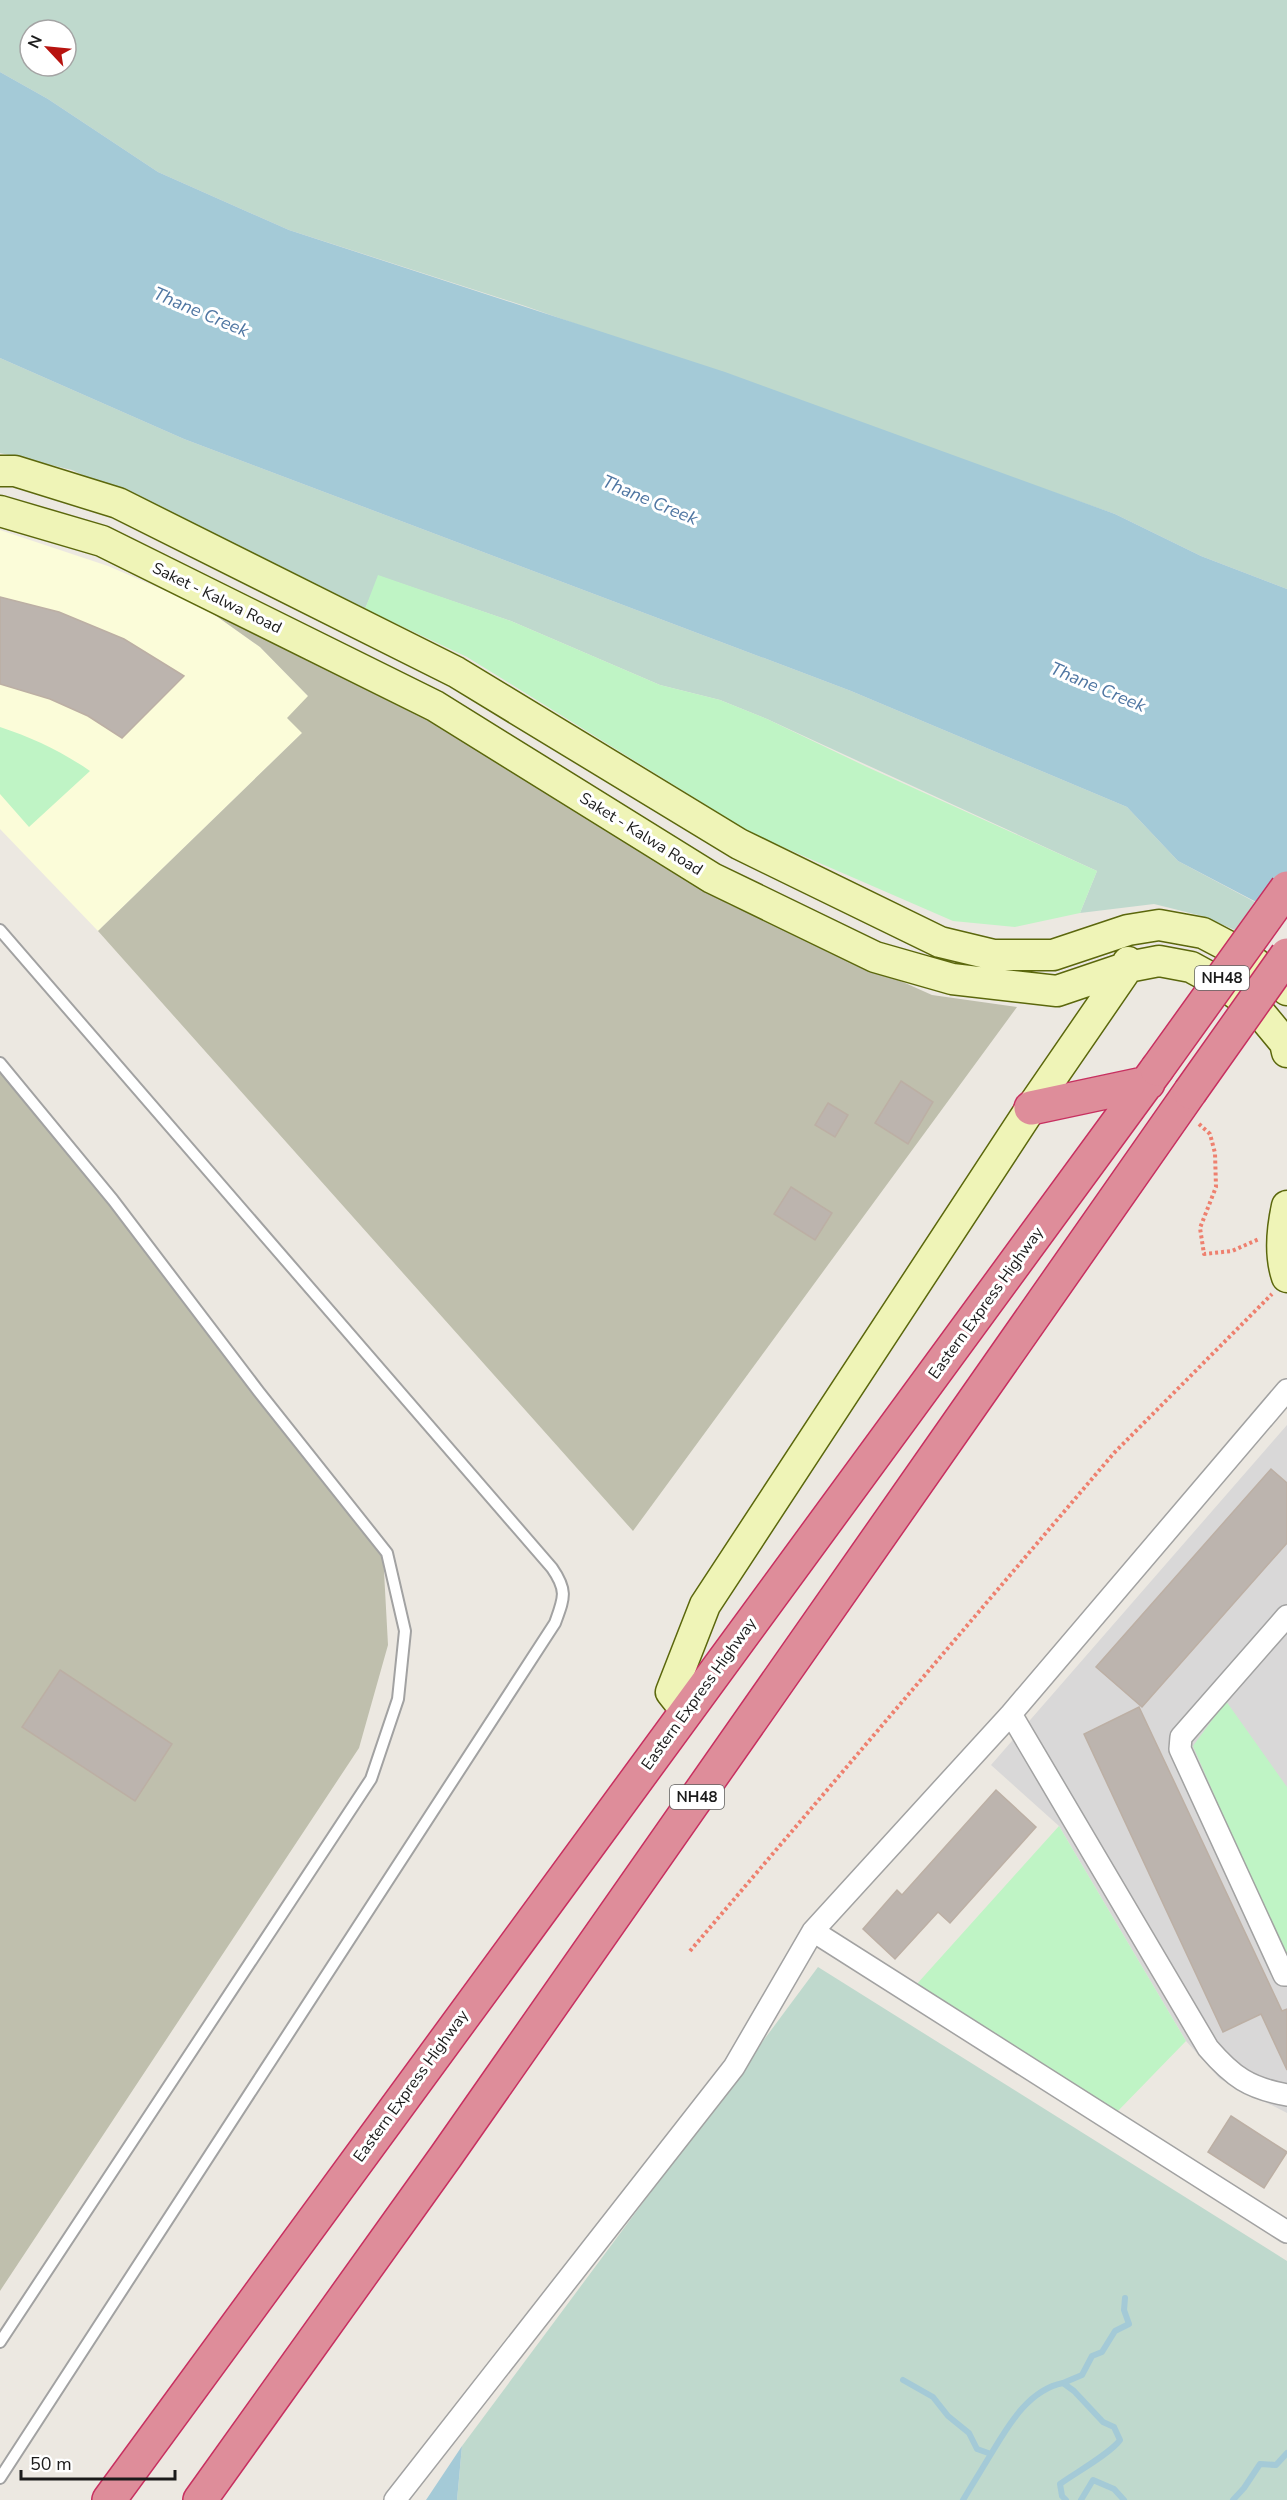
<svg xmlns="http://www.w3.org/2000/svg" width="1287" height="2500" font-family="'Nunito Sans',sans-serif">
<rect width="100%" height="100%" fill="#ece8e1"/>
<path fill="#d9d8d8" d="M 1287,1425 L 1287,2113 L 1220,2079 L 1186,2041 L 1059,1826 L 991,1765 Z"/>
<path fill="#fbfcd9" d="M 0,530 L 108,566 L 205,608 L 260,647 L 309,697 L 302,733 L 98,931 L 0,829 Z"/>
<path fill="#bfbfad" d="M 205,608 L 436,715 L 728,904 L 932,995 L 1017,1007 L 633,1531 L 98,931 L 302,733 L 287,718 L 308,696 L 260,647 Z
M 0,1064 L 383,1553 L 388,1645 L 359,1748 L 0,2291 Z"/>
<path fill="#bfd9cd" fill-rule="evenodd" d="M 0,0 L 1287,0 L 1287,589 L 1201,556 L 1115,514 L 525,306 L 289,230 L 158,172 L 48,99 L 0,72 ZM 30,30 L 66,30 L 66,66 L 30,66 Z
M 0,358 L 184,439 L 851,691 L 1127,807 L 1178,861 L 1255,902 L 1235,930 L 1202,916 L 1154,904 L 1080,913 L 1097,871 L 767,719 L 720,700 L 660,685 L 511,621 L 379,576 L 365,609 L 72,470 L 0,453 Z
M 818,1967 L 1287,2261 L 1287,2500 L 457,2500 L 462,2446 Z"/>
<path fill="#bff4c5" d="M 378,575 L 511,621 L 660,685 L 720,700 L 767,719 L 867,767 L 1097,871 L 1080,913 L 1015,927 L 953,921 L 753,834 L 467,657 L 365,609 Z
M 0,727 C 33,738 61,751 90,771 L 29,827 L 0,794 Z
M 1226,1701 L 1287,1787 L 1287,1964 L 1193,1746 Z
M 1059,1826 L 1186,2041 L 1116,2113 L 916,1985 Z"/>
<path fill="#a4cad7" d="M 0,72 L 48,99 L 158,172 L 289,230 L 725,372 L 1115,514 L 1201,556 L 1287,589 L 1287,918 L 1178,861 L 1127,807 L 851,691 L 184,439 L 0,358 Z
M 462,2446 L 457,2500 L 426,2500 Z"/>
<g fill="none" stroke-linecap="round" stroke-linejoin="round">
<path stroke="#a4cad7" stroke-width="6" d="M 903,2380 L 933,2397 L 948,2416 L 969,2433 L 977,2449 L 991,2454 C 1008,2426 1028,2390 1063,2383 L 1074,2391 L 1103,2422 L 1114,2427 L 1120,2440 C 1111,2453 1075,2473 1060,2484 L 1062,2496 L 1066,2500
M 1063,2383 L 1082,2375 L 1092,2356 L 1102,2352 L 1115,2331 L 1129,2324 L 1124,2310 L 1125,2298
M 963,2500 L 991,2454
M 1081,2500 L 1093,2480 L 1114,2489 L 1124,2500
M 1233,2500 L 1244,2488 L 1260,2464 L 1276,2465 L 1287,2453"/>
</g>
<path fill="#bcb4ae" stroke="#bcafa4" stroke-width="1.5" d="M 0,597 L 59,612 L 124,639 L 184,676 L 122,738 L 88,716 L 50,699 L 0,684 Z
M 901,1081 L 933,1102 L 908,1144 L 875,1123 Z
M 828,1103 L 848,1115 L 835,1137 L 815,1125 Z
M 791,1187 L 832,1213 L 815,1240 L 774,1214 Z
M 1271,1469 L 1287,1483 L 1287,1543 L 1142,1707 L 1096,1667 Z
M 60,1670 L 172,1744 L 135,1801 L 22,1727 Z
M 1139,1707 L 1282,2011 L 1287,2009 L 1287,2070 L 1261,2014 L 1223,2032 L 1084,1734 Z
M 996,1790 L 1036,1827 L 950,1923 L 938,1912 L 895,1959 L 863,1929 L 897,1890 L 902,1895 Z
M 1231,2116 L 1287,2152 L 1264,2188 L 1208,2152 Z"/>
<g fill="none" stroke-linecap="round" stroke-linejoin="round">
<defs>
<path id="lane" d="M 0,930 L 552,1568 C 568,1591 564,1598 555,1623 L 0,2478
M 0,1063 L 113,1200 L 259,1392 L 387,1553 L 405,1631 L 398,1699 L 371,1779 L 0,2342"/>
<path id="street" d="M 1287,1616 L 1181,1737 L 1180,1749 L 1284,1975 L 1287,1975
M 1011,1714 L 1208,2048 C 1233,2077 1249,2088 1287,2095
M 813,1931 L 1287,2232
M 395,2500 L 734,2067 L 813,1931 L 1011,1714 L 1287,1390"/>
<path id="secondary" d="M 0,471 L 15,471 L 118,503 L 456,672 L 739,844 L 940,942 L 994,955 L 1053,955 L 1128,930 L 1159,925 L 1203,933 L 1243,954 L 1280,982 L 1287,990
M 0,511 L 102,541 L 435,706 L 712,878 L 875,957 L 952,979 L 1057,991 L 1128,967 L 1159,961 L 1191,967 L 1224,985 L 1256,1008 L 1285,1043 L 1287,1052
M 1287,1206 C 1282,1229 1279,1254 1287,1277
M 686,1711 L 671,1692 L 705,1605 L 1031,1108 L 1128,967 L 1128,962"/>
<path id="highway" d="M 1031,1108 L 1148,1083
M 109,2500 L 1157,1069
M 200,2500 L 446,2156 L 1190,1092"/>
</defs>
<use href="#lane" stroke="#a2a2a2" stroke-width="14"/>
<use href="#street" stroke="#a2a2a2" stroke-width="24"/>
<use href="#secondary" stroke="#5b670c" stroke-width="33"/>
<use href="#highway" stroke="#c73060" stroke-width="36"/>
<path stroke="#ee806f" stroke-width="4" stroke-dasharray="3 3" stroke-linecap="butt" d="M 1199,1124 L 1210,1134 L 1215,1153 L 1216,1187 L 1200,1228 L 1204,1254 L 1232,1251 L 1259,1239
M 690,1951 L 1114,1453 L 1272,1294"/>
<use href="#lane" stroke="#fff" stroke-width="10"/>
<use href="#street" stroke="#fff" stroke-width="21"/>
<use href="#secondary" stroke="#eff4b7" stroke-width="30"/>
<use href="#highway" stroke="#de8d9a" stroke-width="33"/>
<defs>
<path id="highway-bridge" d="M 1157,1069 L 1287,888
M 1190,1092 L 1287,955"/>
</defs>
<use href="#highway-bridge" stroke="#c73060" stroke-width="36" stroke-linecap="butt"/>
<use href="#highway-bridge" stroke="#de8d9a" stroke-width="33"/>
</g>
<g text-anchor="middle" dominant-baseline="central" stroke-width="6" stroke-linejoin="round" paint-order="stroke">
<g fill="#fff" stroke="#5f5f5f" stroke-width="1.5">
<rect x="1195" y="966" width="54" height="24" rx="4.5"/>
<rect x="670" y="1785" width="54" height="24" rx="4.5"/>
</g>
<g font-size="15" font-weight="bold" fill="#1b1b1b">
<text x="1222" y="978">NH48</text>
<text x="697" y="1797">NH48</text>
</g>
<g font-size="16" fill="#1b1b1b" stroke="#fff">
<text transform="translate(217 598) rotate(26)">Saket - Kalwa Road</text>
<text transform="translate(641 834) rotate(32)">Saket - Kalwa Road</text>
<text transform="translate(986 1303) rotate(-54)">Eastern Express Highway</text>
<text transform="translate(699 1694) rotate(-54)">Eastern Express Highway</text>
<text transform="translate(411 2086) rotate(-54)">Eastern Express Highway</text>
</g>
<g font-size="18" font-style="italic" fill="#4f76a2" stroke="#fff">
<text transform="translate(201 312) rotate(23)">Thane Creek</text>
<text transform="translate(650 500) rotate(23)">Thane Creek</text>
<text transform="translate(1098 687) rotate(23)">Thane Creek</text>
</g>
</g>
<g transform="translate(48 48) rotate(296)"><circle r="28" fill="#ffffff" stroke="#a4a4a4" stroke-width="1.5"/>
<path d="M0-4.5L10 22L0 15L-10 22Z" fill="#b7130f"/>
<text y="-9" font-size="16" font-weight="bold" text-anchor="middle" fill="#1b1b1b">N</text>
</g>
<path d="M21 2470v9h154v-9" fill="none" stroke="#1b1b1b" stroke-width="3"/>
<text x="30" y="2470" font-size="18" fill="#1b1b1b" stroke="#ffffff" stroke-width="4.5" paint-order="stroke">50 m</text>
</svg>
